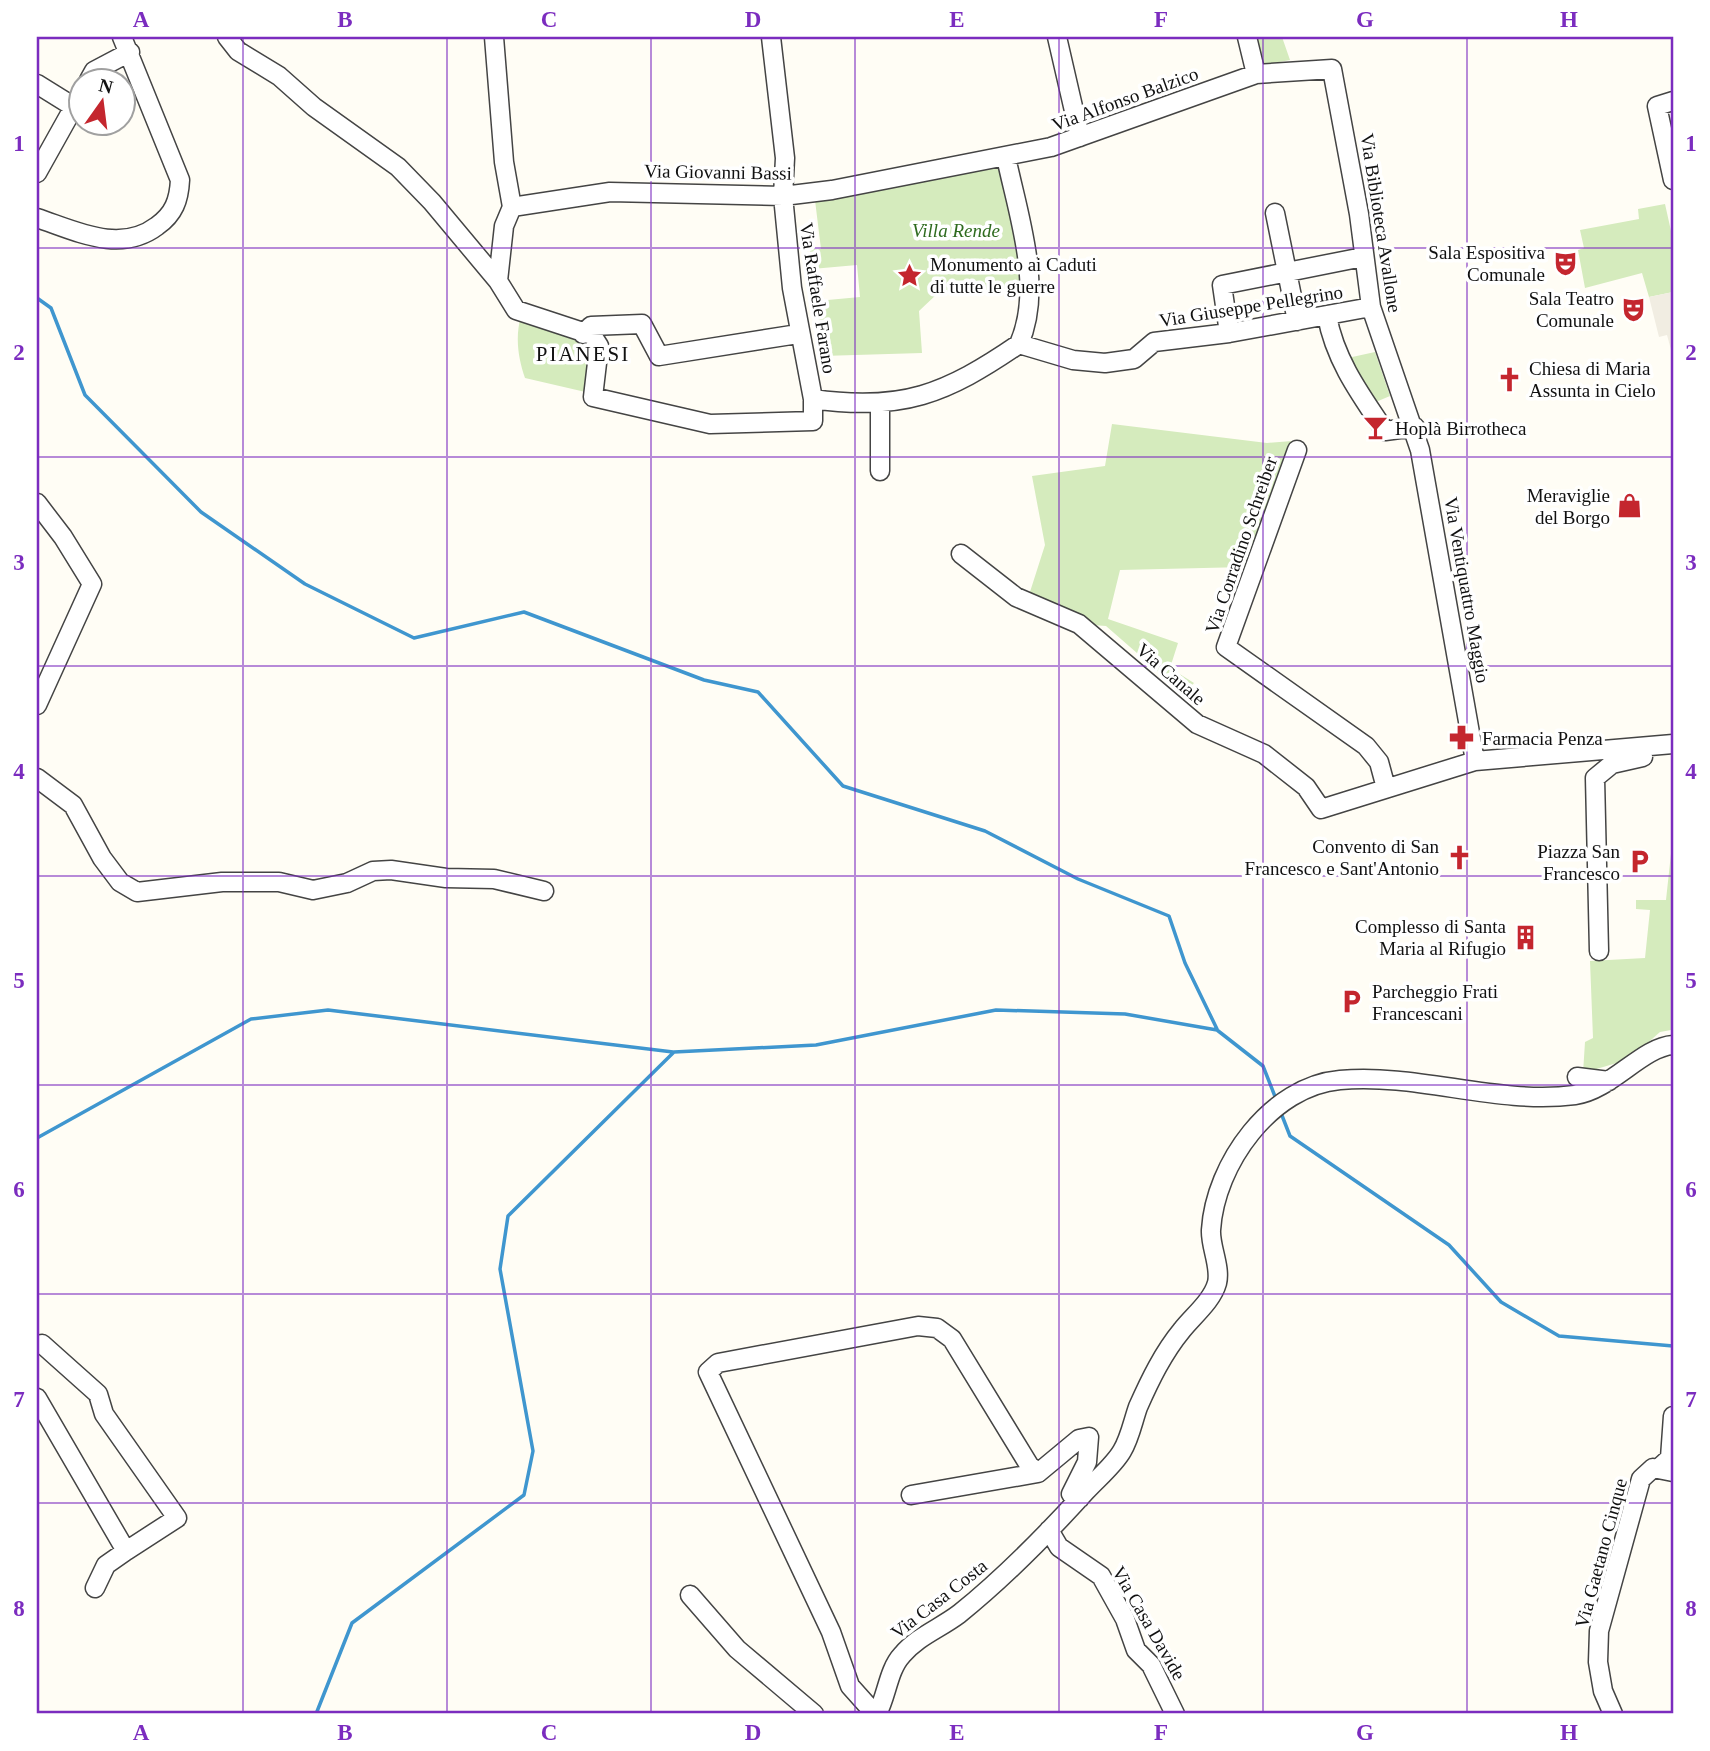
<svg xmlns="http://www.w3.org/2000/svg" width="1710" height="1751" font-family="Georgia,serif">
<rect width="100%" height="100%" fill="#fffdf5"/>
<path fill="#d5ebbd" d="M 1252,37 L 1282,37 L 1290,60 L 1259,66 Z
M 1006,157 L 1029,287 L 938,293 L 919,311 L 922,353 L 822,356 L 817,301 L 860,297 L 857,265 L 812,269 L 810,249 L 821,249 L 814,192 Z
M 1665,204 L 1673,240 L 1673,292 L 1649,297 L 1642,273 L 1585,288 L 1578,250 L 1584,248 L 1580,230 L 1639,219 L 1638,209 Z
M 521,316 L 592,335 L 594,394 L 525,378 C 518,358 515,337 521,316 Z
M 1375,352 L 1390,396 L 1371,404 L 1343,359 Z
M 1112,424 L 1267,443 L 1292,441 L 1245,567 L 1120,570 L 1108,619 L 1178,643 L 1170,668 L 1194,683 L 1184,694 L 1106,626 L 1079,624 L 1029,595 L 1045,545 L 1032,476 L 1105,466 Z
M 1673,835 L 1671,1030 L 1660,1032 L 1634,1055 L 1620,1062 L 1583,1073 L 1585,1042 L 1593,1038 L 1590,961 L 1645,958 L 1650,910 L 1636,909 L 1636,900 L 1666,900 Z"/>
<path fill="#f1ede2" d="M 1673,292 L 1673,357 L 1667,335 L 1659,337 L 1649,297 Z"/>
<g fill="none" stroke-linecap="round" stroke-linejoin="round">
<path stroke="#3f96cf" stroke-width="3.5" d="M 37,298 L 51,308 L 85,395 L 201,512 L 305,584 L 414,638 L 524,612 L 704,680 L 758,692 L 843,786 L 985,831 L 1078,879 L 1169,916 L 1185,963 L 1217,1029
M 1281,1113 L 1290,1136 L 1449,1245 L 1501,1302 L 1559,1336 L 1673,1346
M 37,1138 L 251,1019 L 328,1010 L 673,1052
M 316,1714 L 352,1623 L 524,1495 L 533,1451 L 500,1269 L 508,1216 L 674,1052 L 816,1045 L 996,1010 L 1125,1014 L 1217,1030 L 1263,1066 L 1276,1099"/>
<defs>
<path id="minor" d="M 227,37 L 238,51 L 279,76 L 314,107 L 398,167 L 432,202 L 498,281 L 516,310 L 592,335 L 599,346 L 593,397 L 710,424 L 813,421 L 813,399 L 792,288 L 783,196 L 785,158 L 771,37
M 494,37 L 504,162 L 512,207 L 504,226 L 498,281
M 1057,37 L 1080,137
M 1247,37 L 1256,74
M 89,80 L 94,71 L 130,52
M 37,84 L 74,107
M 1673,101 L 1657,106 L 1673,180
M 1006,157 C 1018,215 1044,287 1019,344
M 37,173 L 80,96
M 512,207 L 610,192 L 783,196 L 832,190 L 1051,147 L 1256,74 L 1332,69 L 1359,214 L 1371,307 L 1420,450 L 1475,761
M 1275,213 L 1297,321
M 37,218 C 76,231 120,254 157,226 C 174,214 179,200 180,180 L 122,37
M 1327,316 C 1335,360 1360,394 1385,431 L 1415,427
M 1229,333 L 1222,285 L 1363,257
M 583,334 L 591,326 L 642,324 L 659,356 L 798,334
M 1019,344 L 1073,360 L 1105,363 L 1134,359 L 1154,342 L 1229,333 L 1371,307
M 813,399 C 902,412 946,394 1019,344
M 1297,450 L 1226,647 L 1366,746 L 1379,762 L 1386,788
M 880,471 L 880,404
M 37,503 L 63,537 L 92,584 L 37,705
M 961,554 L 1016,597 L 1079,624 L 1197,724 L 1264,754 L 1306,787 L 1321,809 L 1475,761 L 1673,744
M 37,778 L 73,805 L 102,858 L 120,882 L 137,892 L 222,882 L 279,882 L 313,890 L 347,883 L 373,871 L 391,870 L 446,878 L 494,879 L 544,891
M 1599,951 L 1595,778 L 1612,764 L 1643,757
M 1577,1077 L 1609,1081
M 37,1345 L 42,1344 L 98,1394 L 104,1414 L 177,1518 L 126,1551 L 37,1398
M 1659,1468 L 1670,1458 L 1673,1416
M 911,1495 L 1038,1473
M 1049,1530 L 1059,1547 L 1101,1576 L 1125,1619 L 1136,1650 L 1151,1665 L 1175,1714
M 95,1588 L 106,1565 L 126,1551
M 690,1595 L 737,1649 L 814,1714
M 875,1714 L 850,1686 L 831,1632 L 708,1372 L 718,1363 L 918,1326 L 937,1328 L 952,1339 L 1029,1465 L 1038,1473 L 1079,1439 L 1089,1437 L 1087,1462 L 1071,1494 L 1080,1498
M 877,1714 C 887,1696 888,1670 902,1655 C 918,1636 939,1629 959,1614 C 1005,1577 1047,1534 1086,1491 C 1098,1478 1114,1465 1122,1451 C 1130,1438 1133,1421 1138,1407 C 1150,1380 1163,1353 1182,1330 C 1193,1316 1212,1301 1217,1283 C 1221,1267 1210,1246 1211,1230 C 1215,1164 1271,1086 1340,1080 C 1419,1073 1496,1105 1575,1095 C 1611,1090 1642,1047 1673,1045
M 1613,1714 L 1603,1691 L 1598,1662 L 1599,1631 L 1641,1479 L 1653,1468 L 1673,1472"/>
</defs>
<use href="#minor" stroke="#444" stroke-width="21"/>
<use href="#minor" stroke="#fff" stroke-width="18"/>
</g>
<path fill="none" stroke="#7b2cbf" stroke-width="2" stroke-opacity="0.55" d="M 243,37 L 243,1714M 447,37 L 447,1714M 651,37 L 651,1714M 855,37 L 855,1714M 1059,37 L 1059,1714M 1263,37 L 1263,1714M 1467,37 L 1467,1714M 37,248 L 1673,248M 37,457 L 1673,457M 37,666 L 1673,666M 37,876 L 1673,876M 37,1085 L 1673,1085M 37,1294 L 1673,1294M 37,1503 L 1673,1503"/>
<defs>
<symbol id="theatre-bare" viewBox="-9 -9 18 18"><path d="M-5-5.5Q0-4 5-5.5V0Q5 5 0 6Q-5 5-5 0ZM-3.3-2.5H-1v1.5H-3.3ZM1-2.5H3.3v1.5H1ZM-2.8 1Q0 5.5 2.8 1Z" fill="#c4262e" stroke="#fff" stroke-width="2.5" paint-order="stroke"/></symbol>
<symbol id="sight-bare" viewBox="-9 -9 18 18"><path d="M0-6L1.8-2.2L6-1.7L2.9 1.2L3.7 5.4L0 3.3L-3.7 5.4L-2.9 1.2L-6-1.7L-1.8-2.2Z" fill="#c4262e" stroke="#fff" stroke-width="2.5" paint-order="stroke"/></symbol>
<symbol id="church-bare" viewBox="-9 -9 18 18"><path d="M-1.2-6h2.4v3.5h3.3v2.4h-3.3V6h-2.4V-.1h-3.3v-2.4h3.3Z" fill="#c4262e" stroke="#fff" stroke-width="2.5" paint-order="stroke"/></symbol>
<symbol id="bar-bare" viewBox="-9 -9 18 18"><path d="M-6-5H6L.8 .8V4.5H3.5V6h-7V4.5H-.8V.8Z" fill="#c4262e" stroke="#fff" stroke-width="2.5" paint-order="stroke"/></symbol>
<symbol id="shop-bare" viewBox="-9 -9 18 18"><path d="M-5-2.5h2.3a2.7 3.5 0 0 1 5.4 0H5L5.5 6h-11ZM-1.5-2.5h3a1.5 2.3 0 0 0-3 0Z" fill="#c4262e" stroke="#fff" stroke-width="2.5" paint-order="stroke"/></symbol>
<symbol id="pharmacy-bare" viewBox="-9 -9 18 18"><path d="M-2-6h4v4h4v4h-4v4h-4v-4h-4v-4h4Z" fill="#c4262e" stroke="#fff" stroke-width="2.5" paint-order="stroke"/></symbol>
<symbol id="parking-bare" viewBox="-9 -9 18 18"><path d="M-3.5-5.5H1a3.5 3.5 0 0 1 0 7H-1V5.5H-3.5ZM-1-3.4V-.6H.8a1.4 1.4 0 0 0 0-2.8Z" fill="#c4262e" stroke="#fff" stroke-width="2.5" paint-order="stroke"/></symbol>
<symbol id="building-bare" viewBox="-9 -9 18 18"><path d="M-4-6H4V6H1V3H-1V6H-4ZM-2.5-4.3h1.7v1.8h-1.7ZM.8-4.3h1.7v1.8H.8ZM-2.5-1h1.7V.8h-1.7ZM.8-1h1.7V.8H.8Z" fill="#c4262e" stroke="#fff" stroke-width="2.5" paint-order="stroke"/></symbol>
</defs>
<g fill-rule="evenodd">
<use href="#theatre-bare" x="1548" y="246" width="35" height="35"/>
<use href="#sight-bare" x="892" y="258" width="35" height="35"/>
<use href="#theatre-bare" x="1616" y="292" width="35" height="35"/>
<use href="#church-bare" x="1492" y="362" width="35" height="35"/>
<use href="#bar-bare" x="1358" y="410" width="35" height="35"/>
<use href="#shop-bare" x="1612" y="488" width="35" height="35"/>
<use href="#pharmacy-bare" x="1444" y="720" width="35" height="35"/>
<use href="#church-bare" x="1442" y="840" width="35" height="35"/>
<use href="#parking-bare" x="1622" y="844" width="35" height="35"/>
<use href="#building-bare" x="1508" y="920" width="35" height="35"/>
<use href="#parking-bare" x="1334" y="984" width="35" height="35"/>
</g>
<g text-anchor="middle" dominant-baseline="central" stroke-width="7" stroke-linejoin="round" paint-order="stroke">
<g font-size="19" fill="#111" stroke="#fff">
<text transform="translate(1125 99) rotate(-20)">Via Alfonso Balzico</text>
<text transform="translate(718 172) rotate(1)">Via Giovanni Bassi</text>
<text transform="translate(1381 223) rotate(81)">Via Biblioteca Avallone</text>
<text transform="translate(818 298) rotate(81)">Via Raffaele Farano</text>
<text transform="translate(1251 306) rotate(-9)">Via Giuseppe Pellegrino</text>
<text transform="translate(1241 545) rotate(-71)">Via Corradino Schreiber</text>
<text transform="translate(1467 590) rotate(80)">Via Ventiquattro Maggio</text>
<text transform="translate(1171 674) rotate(41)">Via Canale</text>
<text transform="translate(1601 1553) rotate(-75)">Via Gaetano Cinque</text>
<text transform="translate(939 1599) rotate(-38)">Via Casa Costa</text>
<text transform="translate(1149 1623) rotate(60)">Via Casa Davide</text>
</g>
<g font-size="19" font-style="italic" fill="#2f6b1f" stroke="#fff">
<text x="956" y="230">Villa Rende</text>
</g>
<g font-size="19" fill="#111" stroke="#fff" text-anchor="end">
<text x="1545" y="252">Sala Espositiva<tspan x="1545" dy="22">Comunale</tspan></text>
<text x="930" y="264" text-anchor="start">Monumento ai Caduti<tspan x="930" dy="22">di tutte le guerre</tspan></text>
<text x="1614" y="298">Sala Teatro<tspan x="1614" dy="22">Comunale</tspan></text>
<text x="1529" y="368" text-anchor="start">Chiesa di Maria<tspan x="1529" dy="22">Assunta in Cielo</tspan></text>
<text x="1395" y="428" text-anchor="start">Hoplà Birrotheca</text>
<text x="1610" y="495">Meraviglie<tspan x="1610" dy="22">del Borgo</tspan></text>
<text x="1482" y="738" text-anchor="start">Farmacia Penza</text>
<text x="1439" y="846">Convento di San<tspan x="1439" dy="22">Francesco e Sant'Antonio</tspan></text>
<text x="1620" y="851">Piazza San<tspan x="1620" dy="22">Francesco</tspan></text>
<text x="1506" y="926">Complesso di Santa<tspan x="1506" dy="22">Maria al Rifugio</tspan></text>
<text x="1372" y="991" text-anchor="start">Parcheggio Frati<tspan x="1372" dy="22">Francescani</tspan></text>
</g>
<g font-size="21" letter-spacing="2" fill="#111" stroke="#fff">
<text x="583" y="354">PIANESI</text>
</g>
</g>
<rect width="1710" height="1751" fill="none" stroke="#ffffff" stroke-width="77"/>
<g transform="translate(102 102) rotate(14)"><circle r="33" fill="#ffffff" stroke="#a0a0a0" stroke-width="2"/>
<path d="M0-5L12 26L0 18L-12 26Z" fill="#c4262e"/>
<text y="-10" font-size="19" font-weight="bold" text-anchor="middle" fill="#111111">N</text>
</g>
<rect x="38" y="38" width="1634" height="1674" fill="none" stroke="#7b2cbf" stroke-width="2.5"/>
<g font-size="23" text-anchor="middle" font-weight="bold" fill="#7b2cbf">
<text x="141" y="27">A</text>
<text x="345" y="27">B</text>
<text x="549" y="27">C</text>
<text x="753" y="27">D</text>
<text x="957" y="27">E</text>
<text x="1161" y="27">F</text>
<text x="1365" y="27">G</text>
<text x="1569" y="27">H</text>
<text x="19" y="151">1</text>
<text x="1691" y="151">1</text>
<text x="19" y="360">2</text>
<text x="1691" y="360">2</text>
<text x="19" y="570">3</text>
<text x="1691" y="570">3</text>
<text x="19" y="779">4</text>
<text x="1691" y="779">4</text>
<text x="19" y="988">5</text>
<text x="1691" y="988">5</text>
<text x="19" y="1197">6</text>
<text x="1691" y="1197">6</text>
<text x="19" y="1407">7</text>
<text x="1691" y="1407">7</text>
<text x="19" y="1616">8</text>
<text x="1691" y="1616">8</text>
<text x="141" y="1740">A</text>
<text x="345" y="1740">B</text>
<text x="549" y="1740">C</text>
<text x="753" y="1740">D</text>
<text x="957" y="1740">E</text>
<text x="1161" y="1740">F</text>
<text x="1365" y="1740">G</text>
<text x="1569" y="1740">H</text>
</g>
</svg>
